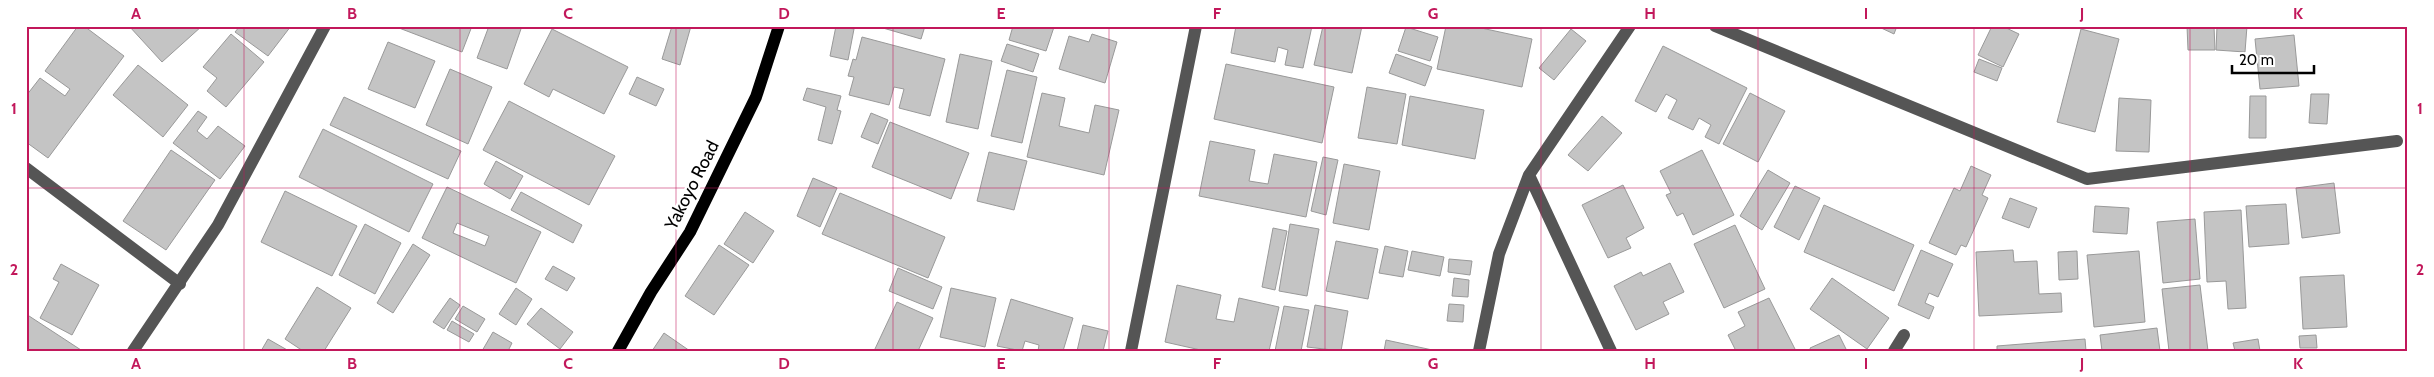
<svg xmlns="http://www.w3.org/2000/svg" width="2434" height="377" font-family="Cabin,sans-serif">
<rect width="100%" height="100%" fill="#fff"/>
<path fill="#c4c4c4" stroke="#999" fill-rule="evenodd" d="M 78,26 L 84,26 L 124,56 L 48,158 L 26,142 L 26,96 L 40,78 L 65,96 L 70,89 L 45,71 Z
M 129,26 L 202,26 L 162,62 Z
M 240,26 L 291,26 L 268,56 L 235,32 Z
M 399,26 L 472,26 L 462,52 L 399,28 Z
M 489,26 L 522,26 L 507,69 L 477,58 Z
M 672,26 L 691,26 L 680,65 L 662,59 Z
M 836,26 L 854,29 L 848,60 L 830,56 Z
M 876,26 L 925,26 L 921,39 Z
M 1013,26 L 1054,27 L 1046,51 L 1009,40 Z
M 1236,26 L 1312,26 L 1303,68 L 1285,65 L 1288,50 L 1278,47 L 1275,62 L 1231,53 Z
M 1323,26 L 1362,26 L 1352,73 L 1314,65 Z
M 1446,26 L 1472,26 L 1532,39 L 1522,87 L 1437,69 Z
M 1877,26 L 1897,26 L 1894,34 Z
M 1992,26 L 2002,26 L 2019,34 L 2003,67 L 1978,55 Z
M 2187,26 L 2214,26 L 2215,50 L 2188,50 Z
M 2217,26 L 2247,26 L 2245,52 L 2216,50 Z
M 1406,27 L 1438,37 L 1430,61 L 1398,51 Z
M 552,29 L 628,67 L 604,114 L 553,89 L 549,97 L 524,84 Z
M 1571,29 L 1586,41 L 1554,80 L 1539,68 Z
M 2081,29 L 2119,39 L 2095,132 L 2057,122 Z
M 231,34 L 264,62 L 226,107 L 207,91 L 217,78 L 203,67 Z
M 1092,34 L 1117,42 L 1105,83 L 1059,69 L 1069,36 L 1089,42 Z
M 2294,35 L 2299,86 L 2260,89 L 2255,39 Z
M 862,37 L 945,59 L 930,116 L 899,108 L 904,89 L 894,87 L 889,105 L 849,95 L 854,77 L 848,76 L 853,59 L 856,60 Z
M 388,42 L 435,61 L 415,108 L 368,89 Z
M 1007,44 L 1039,54 L 1033,72 L 1001,61 Z
M 1663,46 L 1747,88 L 1719,144 L 1705,137 L 1711,125 L 1699,118 L 1693,130 L 1668,118 L 1677,100 L 1666,94 L 1656,112 L 1635,101 Z
M 960,54 L 992,61 L 978,129 L 946,122 Z
M 1396,54 L 1432,67 L 1425,86 L 1389,73 Z
M 1979,59 L 2002,68 L 1997,81 L 1974,72 Z
M 1226,64 L 1334,87 L 1322,143 L 1214,119 Z
M 138,65 L 188,105 L 163,137 L 113,95 Z
M 450,69 L 492,87 L 468,144 L 426,125 Z
M 1007,70 L 1037,77 L 1022,143 L 991,136 Z
M 637,77 L 664,89 L 656,106 L 629,94 Z
M 1367,87 L 1406,94 L 1397,144 L 1358,138 Z
M 807,88 L 841,96 L 837,110 L 841,111 L 832,144 L 818,140 L 826,107 L 803,100 Z
M 1042,93 L 1065,98 L 1059,126 L 1089,133 L 1095,105 L 1119,110 L 1104,175 L 1027,157 Z
M 1750,93 L 1785,111 L 1758,162 L 1723,144 Z
M 2311,94 L 2329,94 L 2327,124 L 2309,123 Z
M 1410,96 L 1484,110 L 1475,159 L 1402,145 Z
M 2250,96 L 2266,96 L 2266,138 L 2249,138 Z
M 344,97 L 461,151 L 448,179 L 330,125 Z
M 2119,98 L 2151,100 L 2149,152 L 2116,151 Z
M 509,101 L 615,156 L 589,205 L 483,150 Z
M 198,111 L 207,117 L 197,131 L 207,139 L 218,126 L 245,146 L 220,179 L 173,143 Z
M 871,113 L 888,120 L 878,144 L 861,137 Z
M 1602,116 L 1622,133 L 1588,171 L 1568,155 Z
M 890,122 L 969,153 L 951,199 L 872,167 Z
M 323,129 L 433,184 L 409,232 L 299,177 Z
M 1210,141 L 1255,150 L 1249,181 L 1268,184 L 1274,154 L 1317,162 L 1306,217 L 1199,196 Z
M 171,150 L 215,180 L 166,250 L 123,221 Z
M 1702,150 L 1734,215 L 1693,235 L 1683,213 L 1677,216 L 1666,195 L 1671,193 L 1660,171 Z
M 989,152 L 1027,161 L 1014,210 L 977,201 Z
M 1323,157 L 1338,160 L 1326,215 L 1311,211 Z
M 496,161 L 523,176 L 510,199 L 484,184 Z
M 1344,164 L 1380,171 L 1369,230 L 1333,223 Z
M 1971,166 L 1991,175 L 1982,195 L 1988,198 L 1966,247 L 1961,245 L 1956,255 L 1929,243 L 1954,188 L 1960,191 Z
M 1768,170 L 1790,183 L 1762,230 L 1740,216 Z
M 813,178 L 837,188 L 820,227 L 797,216 Z
M 2334,183 L 2340,233 L 2302,238 L 2296,188 Z
M 1623,185 L 1644,228 L 1626,238 L 1631,248 L 1608,258 L 1582,205 Z
M 1795,186 L 1820,198 L 1799,240 L 1774,227 Z
M 447,187 L 541,232 L 516,283 L 422,238 ZM 457,223 L 489,236 L 485,246 L 453,233 Z
M 285,191 L 357,226 L 332,276 L 261,242 Z
M 521,192 L 582,225 L 573,243 L 511,210 Z
M 840,193 L 945,237 L 928,278 L 822,234 Z
M 2010,198 L 2037,208 L 2029,228 L 2002,218 Z
M 2286,204 L 2289,244 L 2249,247 L 2246,206 Z
M 1824,205 L 1914,245 L 1894,291 L 1804,252 Z
M 2095,206 L 2129,208 L 2127,234 L 2093,232 Z
M 2241,210 L 2246,308 L 2228,309 L 2226,281 L 2207,282 L 2204,212 Z
M 745,212 L 774,231 L 753,263 L 724,244 Z
M 2195,219 L 2200,279 L 2163,283 L 2157,222 Z
M 365,224 L 401,243 L 375,294 L 339,275 Z
M 1290,224 L 1319,229 L 1307,296 L 1279,291 Z
M 1735,225 L 1765,289 L 1724,308 L 1694,244 Z
M 1273,228 L 1287,231 L 1275,290 L 1262,287 Z
M 1336,241 L 1378,249 L 1368,299 L 1326,291 Z
M 413,244 L 430,255 L 393,313 L 377,303 Z
M 719,245 L 749,265 L 714,315 L 685,296 Z
M 1385,246 L 1408,251 L 1403,277 L 1379,273 Z
M 1921,250 L 1953,264 L 1938,297 L 1929,293 L 1925,303 L 1934,307 L 1929,319 L 1898,305 Z
M 2013,250 L 2014,262 L 2037,261 L 2039,294 L 2061,293 L 2062,312 L 1979,316 L 1976,252 Z
M 1412,251 L 1444,257 L 1440,276 L 1408,270 Z
M 2077,251 L 2078,279 L 2059,280 L 2058,252 Z
M 2139,251 L 2145,322 L 2094,327 L 2087,255 Z
M 1449,259 L 1472,261 L 1470,275 L 1448,272 Z
M 1670,263 L 1684,292 L 1663,302 L 1669,314 L 1636,330 L 1614,286 L 1641,272 L 1643,276 Z
M 61,264 L 99,285 L 72,335 L 40,318 L 59,282 L 53,279 Z
M 553,266 L 575,278 L 567,291 L 545,279 Z
M 898,268 L 942,287 L 933,309 L 889,291 Z
M 2344,275 L 2347,327 L 2303,329 L 2300,277 Z
M 1454,278 L 1469,280 L 1468,297 L 1452,296 Z
M 1832,278 L 1889,318 L 1867,349 L 1810,309 Z
M 1177,285 L 1221,295 L 1216,319 L 1234,322 L 1239,298 L 1279,307 L 1269,351 L 1205,351 L 1165,342 Z
M 2200,285 L 2208,351 L 2169,351 L 2162,289 Z
M 317,287 L 351,308 L 324,351 L 303,351 L 285,339 Z
M 516,288 L 532,299 L 516,325 L 499,314 Z
M 951,288 L 996,298 L 985,347 L 940,337 Z
M 450,298 L 460,305 L 444,329 L 433,322 Z
M 1769,298 L 1796,351 L 1736,351 L 1728,335 L 1745,326 L 1738,312 Z
M 1011,299 L 1073,318 L 1063,351 L 1038,351 L 1039,345 L 1025,341 L 1022,351 L 997,346 Z
M 897,302 L 933,318 L 918,351 L 874,351 Z
M 1449,304 L 1464,305 L 1463,322 L 1447,321 Z
M 1315,305 L 1348,311 L 1341,351 L 1307,347 Z
M 463,306 L 485,319 L 477,332 L 455,319 Z
M 1284,306 L 1309,310 L 1301,351 L 1275,351 Z
M 541,308 L 573,332 L 560,349 L 527,324 Z
M 26,314 L 81,350 L 81,351 L 26,351 Z
M 452,321 L 474,334 L 469,342 L 447,330 Z
M 1083,325 L 1108,331 L 1103,351 L 1077,351 Z
M 2157,328 L 2160,351 L 2102,351 L 2100,335 Z
M 493,332 L 512,343 L 508,351 L 482,351 Z
M 664,333 L 690,351 L 652,351 Z
M 1839,335 L 1847,351 L 1811,351 L 1810,348 Z
M 2316,335 L 2317,348 L 2300,348 L 2299,336 Z
M 268,339 L 289,351 L 261,351 Z
M 2085,339 L 2086,351 L 1997,351 L 1997,346 Z
M 2258,339 L 2260,351 L 2235,351 L 2233,343 Z
M 1386,340 L 1437,351 L 1384,351 Z"/>
<g fill="none" stroke-linecap="round" stroke-linejoin="round">
<path stroke="#555" stroke-width="12" d="M 1715,26 L 2087,179 L 2397,141
M 26,168 L 180,284
M 1529,175 L 1611,351
M 133,351 L 218,225 L 325,26
M 1131,351 L 1196,26
M 1479,351 L 1499,254 L 1529,175 L 1630,26
M 1894,351 L 1904,335"/>
<path stroke="#000" stroke-width="12" d="M 618,351 L 651,292 L 690,232 L 756,97 L 779,26"/>
</g>
<path fill="none" stroke="#c2185b" stroke-width="1" stroke-opacity="0.55" d="M 244,26 L 244,351M 460,26 L 460,351M 676,26 L 676,351M 893,26 L 893,351M 1109,26 L 1109,351M 1325,26 L 1325,351M 1541,26 L 1541,351M 1758,26 L 1758,351M 1974,26 L 1974,351M 2190,26 L 2190,351M 26,188 L 2408,188"/>
<g text-anchor="middle" dominant-baseline="central" stroke-width="5" stroke-linejoin="round" paint-order="stroke">
<g font-size="18" fill="#000" stroke="#fff">
<text transform="translate(692 185) rotate(-63)">Yakoyo Road</text>
</g>
</g>
<rect width="2434" height="377" fill="none" stroke="#ffffff" stroke-width="55"/>
<path d="M2232 65v8h82v-8" fill="none" stroke="#000000" stroke-width="2.5"/>
<text x="2239" y="65" font-size="15" fill="#000000" stroke="#ffffff" stroke-width="4" paint-order="stroke">20 m</text>
<rect x="28" y="28" width="2378" height="322" fill="none" stroke="#c2185b" stroke-width="2"/>
<g font-size="16" text-anchor="middle" font-weight="bold" fill="#c2185b">
<text x="136" y="19">A</text>
<text x="352" y="19">B</text>
<text x="568" y="19">C</text>
<text x="784" y="19">D</text>
<text x="1001" y="19">E</text>
<text x="1217" y="19">F</text>
<text x="1433" y="19">G</text>
<text x="1650" y="19">H</text>
<text x="1866" y="19">I</text>
<text x="2082" y="19">J</text>
<text x="2298" y="19">K</text>
<text x="14" y="114">1</text>
<text x="2420" y="114">1</text>
<text x="14" y="275">2</text>
<text x="2420" y="275">2</text>
<text x="136" y="369">A</text>
<text x="352" y="369">B</text>
<text x="568" y="369">C</text>
<text x="784" y="369">D</text>
<text x="1001" y="369">E</text>
<text x="1217" y="369">F</text>
<text x="1433" y="369">G</text>
<text x="1650" y="369">H</text>
<text x="1866" y="369">I</text>
<text x="2082" y="369">J</text>
<text x="2298" y="369">K</text>
</g>
</svg>
